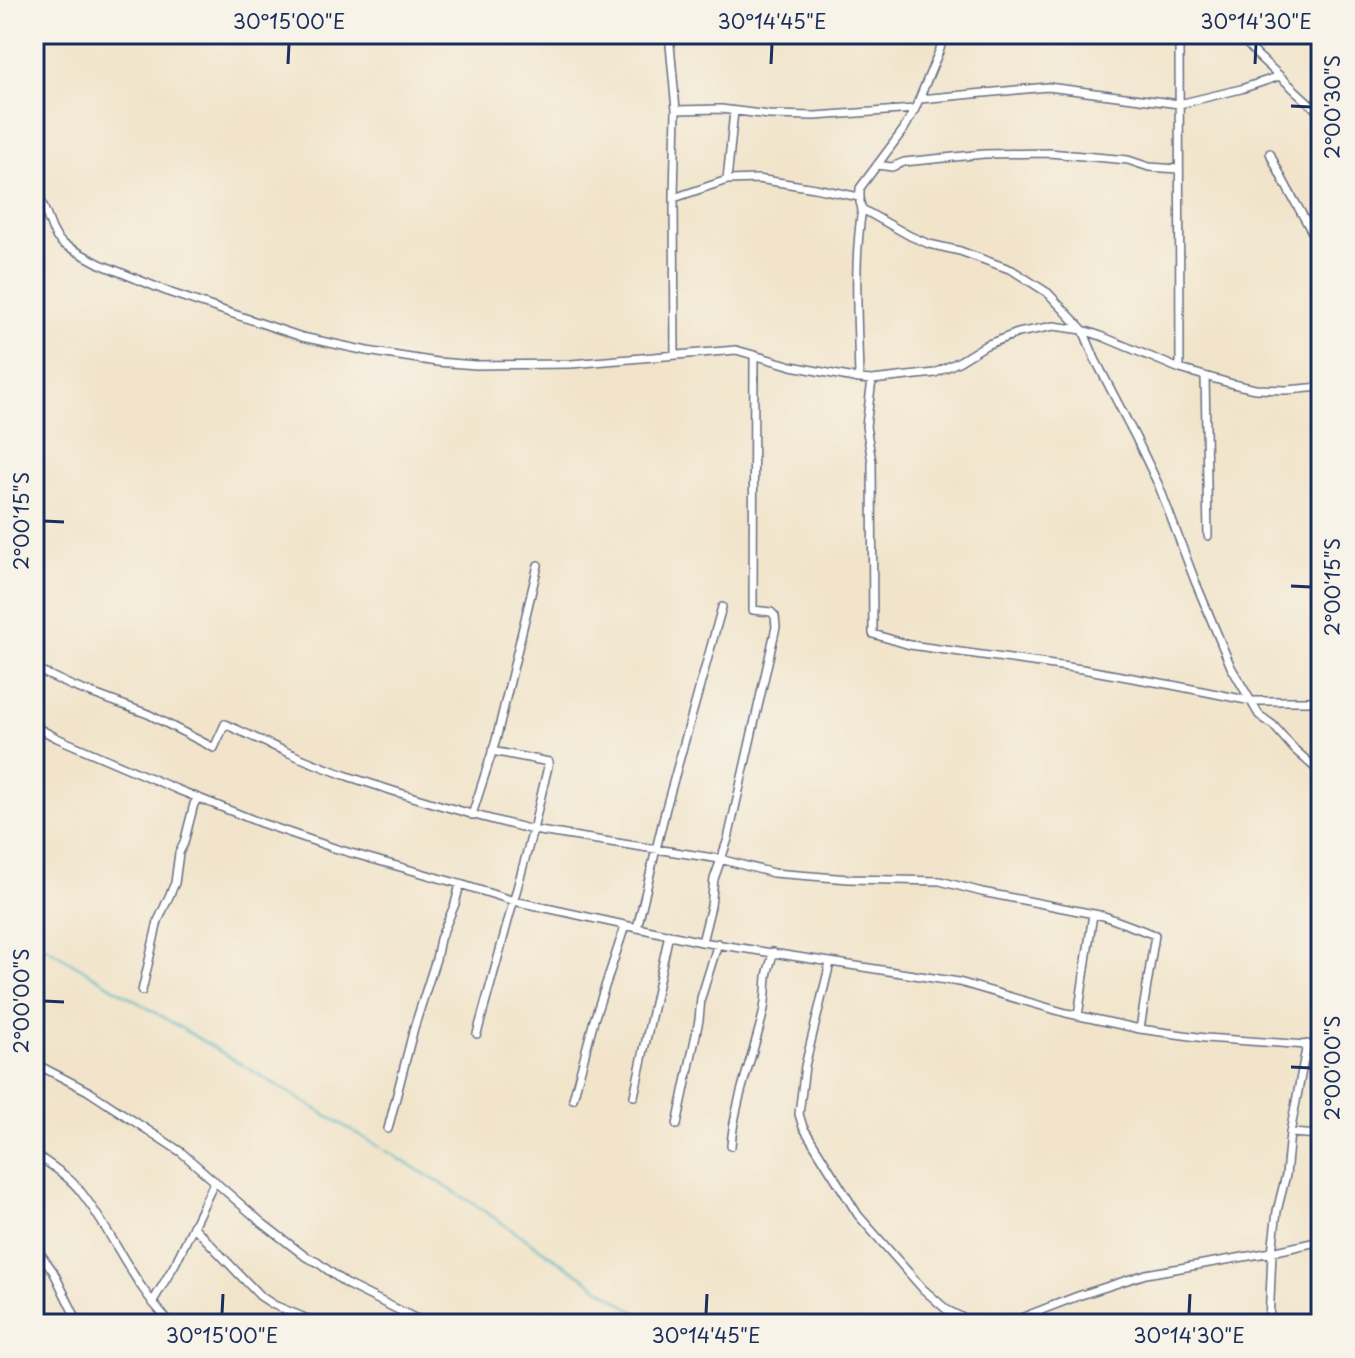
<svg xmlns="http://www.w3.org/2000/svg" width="1355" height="1358" font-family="'Playpen Sans',sans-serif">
<rect width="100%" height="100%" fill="#f7f3e8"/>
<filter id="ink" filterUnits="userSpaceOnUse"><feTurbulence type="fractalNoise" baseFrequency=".0125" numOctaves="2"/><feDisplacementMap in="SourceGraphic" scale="16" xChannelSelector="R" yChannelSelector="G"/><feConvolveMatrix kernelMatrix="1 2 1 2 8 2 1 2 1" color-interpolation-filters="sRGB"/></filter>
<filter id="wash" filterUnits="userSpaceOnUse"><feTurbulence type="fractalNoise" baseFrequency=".006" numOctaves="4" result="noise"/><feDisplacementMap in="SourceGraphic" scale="32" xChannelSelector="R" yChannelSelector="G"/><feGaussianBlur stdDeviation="1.8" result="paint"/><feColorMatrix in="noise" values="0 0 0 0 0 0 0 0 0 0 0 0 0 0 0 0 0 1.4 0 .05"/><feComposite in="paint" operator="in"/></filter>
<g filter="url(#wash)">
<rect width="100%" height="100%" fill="#f1e4ca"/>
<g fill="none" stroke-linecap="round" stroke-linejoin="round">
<path stroke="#48b6c3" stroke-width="2" d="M 34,940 L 463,1197 L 653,1324"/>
</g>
</g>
<g filter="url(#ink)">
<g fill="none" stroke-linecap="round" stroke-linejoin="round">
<defs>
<path id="minor" d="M 669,34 L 676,110 L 674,198 L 675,355
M 944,34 L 940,49 L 915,109 L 904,129 L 860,188 L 860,202 L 862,209 L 910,236 L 929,244 L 960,251 L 1012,270 L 1048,293 L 1083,330 L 1095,359 L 1136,438 L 1159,486 L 1195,581 L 1231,667 L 1259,715 L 1273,725 L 1294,749 L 1321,773
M 1179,34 L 1180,369
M 1238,34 L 1257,55 L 1321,114
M 920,99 L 1048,87 L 1179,104 L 1241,89 L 1280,76
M 676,110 L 721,109 L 769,115 L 815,116 L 915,109
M 1270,153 C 1284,187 1305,216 1321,250
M 877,165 L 892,167 L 904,162 L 984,154 L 1049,153 L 1128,160 L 1149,167 L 1178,169
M 727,180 L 734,111
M 34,182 L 52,229 L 57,238 L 63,244 L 100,264 L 171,293 L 302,337 L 367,351 L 437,362 L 476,365 L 571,364 L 736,350 L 792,366 L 859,379 L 872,380 L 935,373 L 960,361 L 986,345 L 1018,333 L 1054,326 L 1083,330 L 1101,336 L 1180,369 L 1233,384 L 1255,389 L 1287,390 L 1321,387
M 674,198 L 727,180 L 758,179 L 815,188 L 859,197
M 1205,376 L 1208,536
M 859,379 C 858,322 853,266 862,209
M 872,380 L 866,426 L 872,462 L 873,634 L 910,645 L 1082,669 L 1172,685 L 1251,701 L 1321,701
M 34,668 L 72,686 L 148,714 L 214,748 L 225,724 C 266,743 307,762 350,777 C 410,797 471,815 533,830 L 477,1034
M 34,726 L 57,738 L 176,789 L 261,823 L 337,849 L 460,884 L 514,901 L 702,942 L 959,982 L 1066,1013 L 1140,1029 L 1205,1038 L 1321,1046
M 492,751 L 549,762 L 533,830 L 720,859 L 773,873 L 849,879 L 940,881 L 982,892 L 1104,916 L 1155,935 L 1140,1029
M 472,815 L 496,740 L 538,565
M 637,928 L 666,808 L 722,607
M 702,942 L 711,906 L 714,879 L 728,839 L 776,627 L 775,616 L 771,612 L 753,610 L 754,355
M 830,963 L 805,1066 L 799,1114 L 803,1127 L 858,1215 L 923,1289 L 947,1310 L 965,1319 L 1000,1324
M 142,991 L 158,921 L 175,883 L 179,853 L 184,843 L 194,804 L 198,798
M 1078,1016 L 1093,914
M 34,1063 L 88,1091 L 181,1152 L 261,1222 L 306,1257 L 317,1262 L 348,1285 L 427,1324
M 634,1096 L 669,934
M 573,1099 L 594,1020 L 625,926
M 677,1125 L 699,1020 L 701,998 L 718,943
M 388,1129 L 414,1028 L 436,959 L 440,939 L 455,904 L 460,884
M 1290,1133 L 1321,1135
M 731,1146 C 734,1103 753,1056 763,1014 C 766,1001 766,989 767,977 C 768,968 772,961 773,952
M 34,1153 C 50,1165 69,1176 81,1192 C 114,1234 133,1286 172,1324
M 193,1226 L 260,1296 L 274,1305 L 320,1324
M 34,1245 L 53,1271 L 79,1324
M 152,1303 L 175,1264 L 215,1181
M 1005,1324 L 1078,1296 L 1146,1274 L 1272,1252 L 1321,1241
M 1269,1324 L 1272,1252 L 1277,1211 L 1286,1175 L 1290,1133 L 1307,1044"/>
</defs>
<use href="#minor" stroke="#666e84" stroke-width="10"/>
<use href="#minor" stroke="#fff" stroke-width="7"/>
</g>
</g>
<path fill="none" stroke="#1b2f5e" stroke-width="3" d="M 288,64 L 289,44M 771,64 L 772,44M 1255,64 L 1256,44M 1291,106 L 1311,107M 44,521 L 64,522M 1291,586 L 1311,587M 44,1001 L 64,1002M 1291,1067 L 1311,1068M 222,1314 L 223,1294M 706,1314 L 707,1294M 1189,1314 L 1190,1294"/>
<rect width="1355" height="1358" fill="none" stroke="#f7f3e8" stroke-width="88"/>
<rect x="44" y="44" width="1267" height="1270" fill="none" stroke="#1b2f5e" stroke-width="3"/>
<g font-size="20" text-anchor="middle" fill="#1b2f5e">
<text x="289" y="29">30°15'00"E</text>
<text x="772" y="29">30°14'45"E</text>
<text x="1256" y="29">30°14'30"E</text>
<text transform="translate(1333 107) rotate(-90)" y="7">2°00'30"S</text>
<text transform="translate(22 521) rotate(-90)" y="7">2°00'15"S</text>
<text transform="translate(1333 587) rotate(-90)" y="7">2°00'15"S</text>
<text transform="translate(22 1001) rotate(-90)" y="7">2°00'00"S</text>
<text transform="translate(1333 1068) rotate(-90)" y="7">2°00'00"S</text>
<text x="222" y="1343">30°15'00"E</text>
<text x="706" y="1343">30°14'45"E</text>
<text x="1189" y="1343">30°14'30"E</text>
</g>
</svg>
